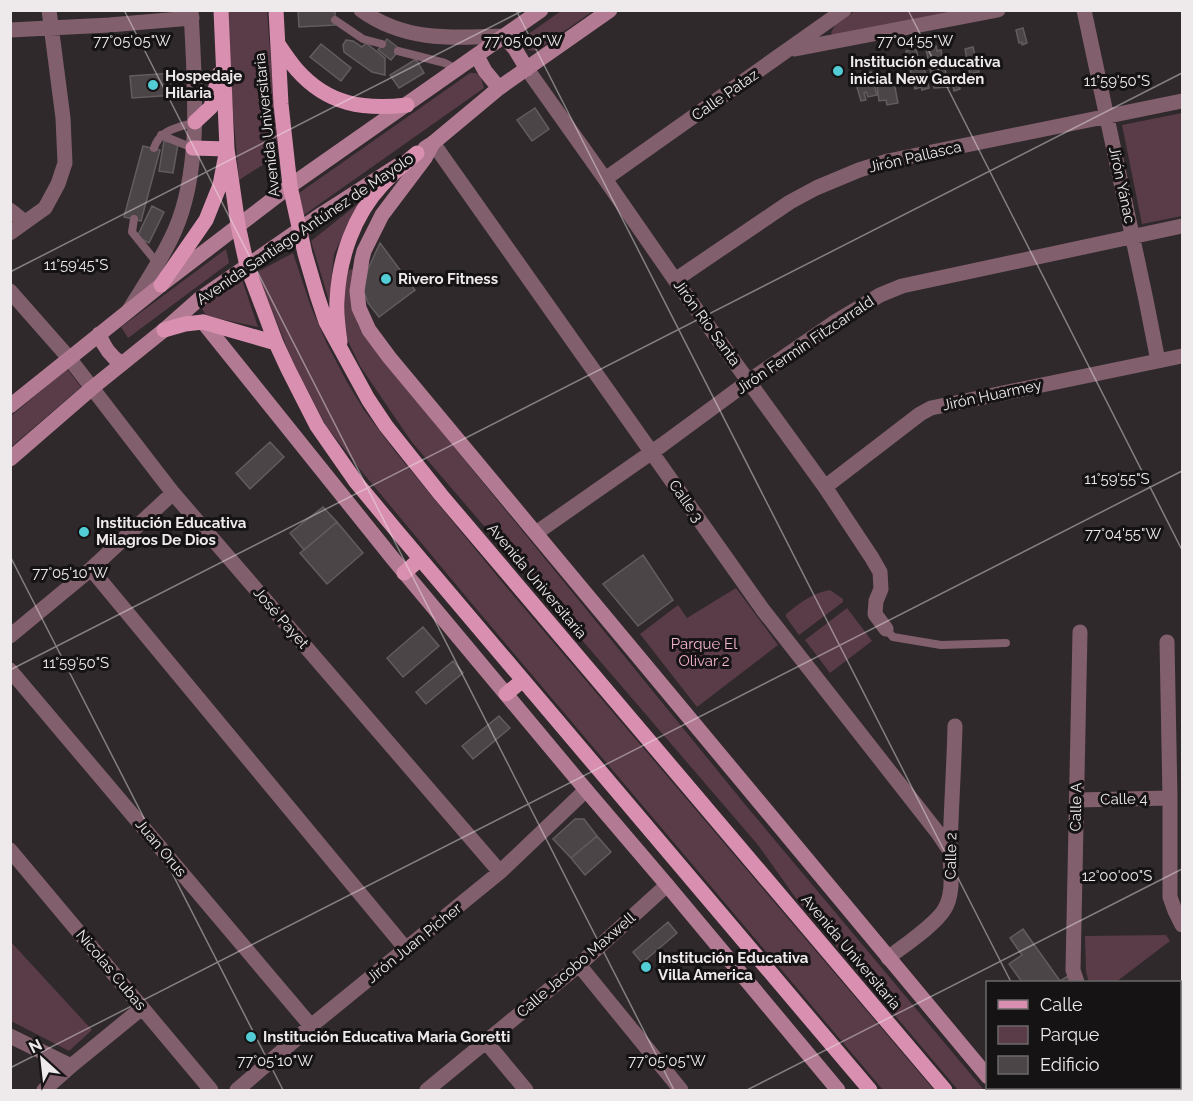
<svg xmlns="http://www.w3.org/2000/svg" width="1193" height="1101" font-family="Raleway,sans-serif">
<rect width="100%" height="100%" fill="#2f292b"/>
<path fill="#5a3b48" d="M 227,11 L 267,11 L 278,155 L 239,180 L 233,112 Z
M 561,11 L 593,11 L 536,51 L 528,50 L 524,43 L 527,35 Z
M 855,11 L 968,11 L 837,37 L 831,33 L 835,25 Z
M 470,73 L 476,73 L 481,78 L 484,88 L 304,215 L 299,193 Z
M 1182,113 L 1182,216 L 1142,224 L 1122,125 Z
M 369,195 L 353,215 L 334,254 L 329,301 L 311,241 Z
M 226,249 L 229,263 L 128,338 L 121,327 Z
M 293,253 L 311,307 L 327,344 L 347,382 L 364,410 L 394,450 L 503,583 L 934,1090 L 883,1090 L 473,605 L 363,473 L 326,426 L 293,363 L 257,272 Z
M 354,269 L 353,309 L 358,325 L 379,355 L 748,808 L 984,1090 L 958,1090 L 795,897 L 758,845 L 411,441 L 360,366 L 347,339 L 345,324 L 344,297 L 345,283 L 349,270 Z
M 241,277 L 258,327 L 210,317 L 206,315 L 202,309 L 207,302 Z
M 67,369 L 81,387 L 11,447 L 11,416 Z
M 736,588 L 778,645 L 697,707 L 640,634 L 678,605 L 687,618 Z
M 830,590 L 843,599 L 843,602 L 799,635 L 786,617 L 786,614 C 800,603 812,593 830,590 Z
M 847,608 L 872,641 L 830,673 L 805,640 Z
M 1166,935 L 1170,941 L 1116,982 L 1089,982 L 1086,972 L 1085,936 Z
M 11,942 L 92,1030 L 69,1051 L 11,1021 Z"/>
<path fill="#4c4547" stroke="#635c5f" stroke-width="1.5" d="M 298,10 L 335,10 L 335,25 L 299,27 Z
M 1023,28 L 1027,43 L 1022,45 L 1022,42 L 1019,43 L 1016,30 Z
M 387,39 L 400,49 L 391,60 L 378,50 Z
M 346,40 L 353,41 L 362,47 L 366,43 L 385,58 L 385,75 L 372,72 L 344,52 L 343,45 Z
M 321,44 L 351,68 L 341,81 L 310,57 Z
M 936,46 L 937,51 L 941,50 L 949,87 L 934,88 L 926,49 Z
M 973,47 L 979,72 L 970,74 L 965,49 Z
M 916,49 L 919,61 L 922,60 L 929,88 L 922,90 L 921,87 L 915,89 L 906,51 Z
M 416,59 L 424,73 L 399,88 L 390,75 Z
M 871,72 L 877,95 L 868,97 L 866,92 L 864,93 L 866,100 L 861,101 L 854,77 Z
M 174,73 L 176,95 L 132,98 L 130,76 Z
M 957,75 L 960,89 L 954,91 L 951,76 Z
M 894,82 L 898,103 L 887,105 L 886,100 L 879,101 L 877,85 Z
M 535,108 L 549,129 L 532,141 L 517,120 Z
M 164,141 L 178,144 L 173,173 L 159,171 Z
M 143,146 L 160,150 L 141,221 L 124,217 Z
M 152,206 L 164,212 L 149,243 L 137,237 Z
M 380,243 L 415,290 L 379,317 L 368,303 L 363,289 L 368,269 Z
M 270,442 L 284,457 L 250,489 L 236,473 Z
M 323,507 L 337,522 L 304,550 L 290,533 Z
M 337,522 L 363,553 L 327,584 L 300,553 Z
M 643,555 L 673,600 L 638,626 L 603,584 Z
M 423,627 L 439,646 L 403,677 L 387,658 Z
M 453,661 L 463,673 L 426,704 L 416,692 Z
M 499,716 L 510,728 L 473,759 L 462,746 Z
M 575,819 L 584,819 L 597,836 L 571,858 L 553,839 Z
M 597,836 L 611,852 L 585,875 L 571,858 Z
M 668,922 L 677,933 L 642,963 L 633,952 Z
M 1023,929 L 1060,981 L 1068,976 L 1072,982 L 1022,982 L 1009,964 L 1022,955 L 1010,938 Z"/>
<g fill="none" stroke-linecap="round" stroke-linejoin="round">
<path stroke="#825f6d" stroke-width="8" d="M 335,20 L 363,39 L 382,44
M 398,51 L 445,63 L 456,69
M 161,135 L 193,148
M 154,148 C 160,129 178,128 195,122
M 134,219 L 132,232 L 158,264
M 886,629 L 893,637 L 941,645 L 1006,643"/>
<path stroke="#825f6d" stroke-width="15" d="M 1084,10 L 1146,300 L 1158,361
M 10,30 L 109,25 L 192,18
M 795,49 L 998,10
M 527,69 L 605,179 L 675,280 L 825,487 L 872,558 L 880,572 L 881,589 L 876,601 L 875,614 L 886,629
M 433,143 L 763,610 L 938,833 L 950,851
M 605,179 L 844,10
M 10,210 L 25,222
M 10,233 L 45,208 L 58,184 L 65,163 L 63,118 L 49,10
M 675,280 L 790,202 L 816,188 L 859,170 L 888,161 L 1182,101
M 10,291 L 69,358 L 173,493 L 500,872
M 825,487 L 920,414 L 931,408 L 1182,356
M 536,533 L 662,445 L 749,381 L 835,322 L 880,295 L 902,286 L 1182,226
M 91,569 L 406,949
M 10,636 L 91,569 L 173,493
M 1167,642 L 1170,798 L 1170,897 L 1175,911 L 1182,925
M 10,670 L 311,1026
M 1077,800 L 1170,798
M 10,850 L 211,1090
M 888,958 C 902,947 935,925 944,910 C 955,893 950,870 950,851 C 951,810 954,768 955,726
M 579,965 L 681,1090
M 1077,982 L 1073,970 L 1080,632
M 10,1036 L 71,1066
M 486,1042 L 526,1090
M 1161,1088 L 1164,1090
M 44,1090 L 71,1066 L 142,1008
M 237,1090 L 311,1026 L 500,872 L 586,790
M 427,1090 L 579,965 L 667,885"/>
<path stroke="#825f6d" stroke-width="15" d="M 361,10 C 405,42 453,38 504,36
M 129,310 C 145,284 163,258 175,230 C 203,166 194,79 191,10"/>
<path stroke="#b37b93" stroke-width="15" d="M 504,36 L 515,49 L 527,69
M 477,56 L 485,71 L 499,88
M 433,143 L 425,158 L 382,215 L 364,251 L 362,259 L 357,291 L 359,308 L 369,330 L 389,357 L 988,1077
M 425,148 L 433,143 L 499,88 L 610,10
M 203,322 L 394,560 L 586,790 L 667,885 L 838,1090
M 99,334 C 104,347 110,356 122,364
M 10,406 L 161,285 L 290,186 L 541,10
M 10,459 L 92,388 L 164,330 L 198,300 L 322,214 L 397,166
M 997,1088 L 999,1090"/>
<path stroke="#d990b0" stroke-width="15" d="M 221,10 L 227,149 L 238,225 L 247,266 L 276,343 L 288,369 L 317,426 L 356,482 L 395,529 L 870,1090
M 276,10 L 281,104 L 290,186 L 305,254 L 317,295 L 326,322 L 368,399 L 386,426 L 441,495 L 945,1090
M 278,44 C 284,53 290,62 297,70 C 328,105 364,110 407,105
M 195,122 L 211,107 L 219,74
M 161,285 L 206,220 L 220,185 L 227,149 L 193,148
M 164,330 L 185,324 L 203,322 L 276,343
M 340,342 C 338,328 336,314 337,300 C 339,259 353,216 382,185 C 393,173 405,163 417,153
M 404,573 L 420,559
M 506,694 L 523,680"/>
</g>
<path fill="none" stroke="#eee9eb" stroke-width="1.5" stroke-opacity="0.45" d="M 124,10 L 674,1090M 516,10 L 1011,982M 908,10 L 1182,550M 10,272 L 524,10M 10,556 L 283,1090M 10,670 L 1182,73M 10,1068 L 1182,471M 1065,1088 L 1066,1090M 747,1090 L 1182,869"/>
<g fill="#52ccd5" stroke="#151314" stroke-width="2">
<circle cx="838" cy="71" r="6"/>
<circle cx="153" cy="85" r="6"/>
<circle cx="386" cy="279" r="6"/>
<circle cx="84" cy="532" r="6"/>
<circle cx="646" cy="967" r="6"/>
<circle cx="251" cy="1037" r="6"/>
</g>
<g text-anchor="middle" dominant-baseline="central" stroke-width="6" stroke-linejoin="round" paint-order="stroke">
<g font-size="15" font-weight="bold" fill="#eee9eb" stroke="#151314" text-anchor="start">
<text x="850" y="62">Institución educativa<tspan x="850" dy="17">inicial New Garden</tspan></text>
<text x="165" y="76">Hospedaje<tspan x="165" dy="17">Hilaria</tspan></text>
<text x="398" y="279">Rivero Fitness</text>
<text x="96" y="523">Institución Educativa<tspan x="96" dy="17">Milagros De Dios</tspan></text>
<text x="658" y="958">Institución Educativa<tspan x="658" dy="17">Villa America</tspan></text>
<text x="263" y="1037">Institución Educativa Maria Goretti</text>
</g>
<g font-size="15" fill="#eee9eb" stroke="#151314">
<text transform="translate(725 95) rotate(-35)">Calle Pataz</text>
<text transform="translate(267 125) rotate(-96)">Avenida Universitaria</text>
<text transform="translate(915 157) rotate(-13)">Jirón Pallasca</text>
<text transform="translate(1122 185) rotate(78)">Jirón Yánac</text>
<text transform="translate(305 229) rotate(-34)">Avenida Santiago Antúnez de Mayolo</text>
<text transform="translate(707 323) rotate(54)">Jirón Río Santa</text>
<text transform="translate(805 345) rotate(-34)">Jirón Fermín Fitzcarrald</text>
<text transform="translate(992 395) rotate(-12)">Jirón Huarmey</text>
<text transform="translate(686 501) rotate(55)">Calle 3</text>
<text transform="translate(537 581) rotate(50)">Avenida Universitaria</text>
<text transform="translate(281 618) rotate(49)">José Payet</text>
<text transform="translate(1124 799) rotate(-1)">Calle 4</text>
<text transform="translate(1076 807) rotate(-89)">Calle A</text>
<text transform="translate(161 848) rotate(50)">Juan Orus</text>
<text transform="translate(951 856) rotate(-89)">Calle 2</text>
<text transform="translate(414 943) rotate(-39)">Jirón Juan Picher</text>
<text transform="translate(851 952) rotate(50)">Avenida Universitaria</text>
<text transform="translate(576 965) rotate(-41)">Calle Jacobo Maxwell</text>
<text transform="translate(111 970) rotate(50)">Nicolas Cubas</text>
</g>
<g font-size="15" fill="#f5b4cf" stroke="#151314">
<text x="704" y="644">Parque El<tspan x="704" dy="17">Olivar 2</tspan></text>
</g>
</g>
<g font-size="15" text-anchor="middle" fill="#eee9eb" stroke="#151314" stroke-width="6" stroke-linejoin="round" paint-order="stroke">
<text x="132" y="46">77°05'05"W</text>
<text x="523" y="46">77°05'00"W</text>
<text x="915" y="46">77°04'55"W</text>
<text x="1117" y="86">11°59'50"S</text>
<text x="76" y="270">11°59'45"S</text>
<text x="1117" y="484">11°59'55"S</text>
<text x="1123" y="539">77°04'55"W</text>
<text x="70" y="578">77°05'10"W</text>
<text x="76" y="668">11°59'50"S</text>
<text x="1117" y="881">12°00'00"S</text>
<text x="275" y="1066">77°05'10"W</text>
<text x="667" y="1066">77°05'05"W</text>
</g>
<rect width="1193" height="1101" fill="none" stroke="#eee9eb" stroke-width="24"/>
<rect x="986" y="981" width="195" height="108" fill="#151314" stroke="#6c696a" stroke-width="1.5"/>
<rect x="998" y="1000" width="30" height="9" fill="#d990b0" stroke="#6c696a" stroke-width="1.5"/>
<text x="1040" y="1011" font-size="18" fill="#eee9eb">Calle</text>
<rect x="998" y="1026" width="30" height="18" fill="#5a3b48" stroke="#6c696a" stroke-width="1.5"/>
<text x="1040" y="1041" font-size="18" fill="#eee9eb">Parque</text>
<rect x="998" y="1056" width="30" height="18" fill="#4c4547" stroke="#6c696a" stroke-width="1.5"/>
<text x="1040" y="1071" font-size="18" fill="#eee9eb">Edificio</text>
<g transform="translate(42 1059) rotate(333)" stroke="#151314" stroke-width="4.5" paint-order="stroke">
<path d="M0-4.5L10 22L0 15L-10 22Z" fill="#eee9eb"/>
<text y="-9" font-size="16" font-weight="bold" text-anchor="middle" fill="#eee9eb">N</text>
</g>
</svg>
